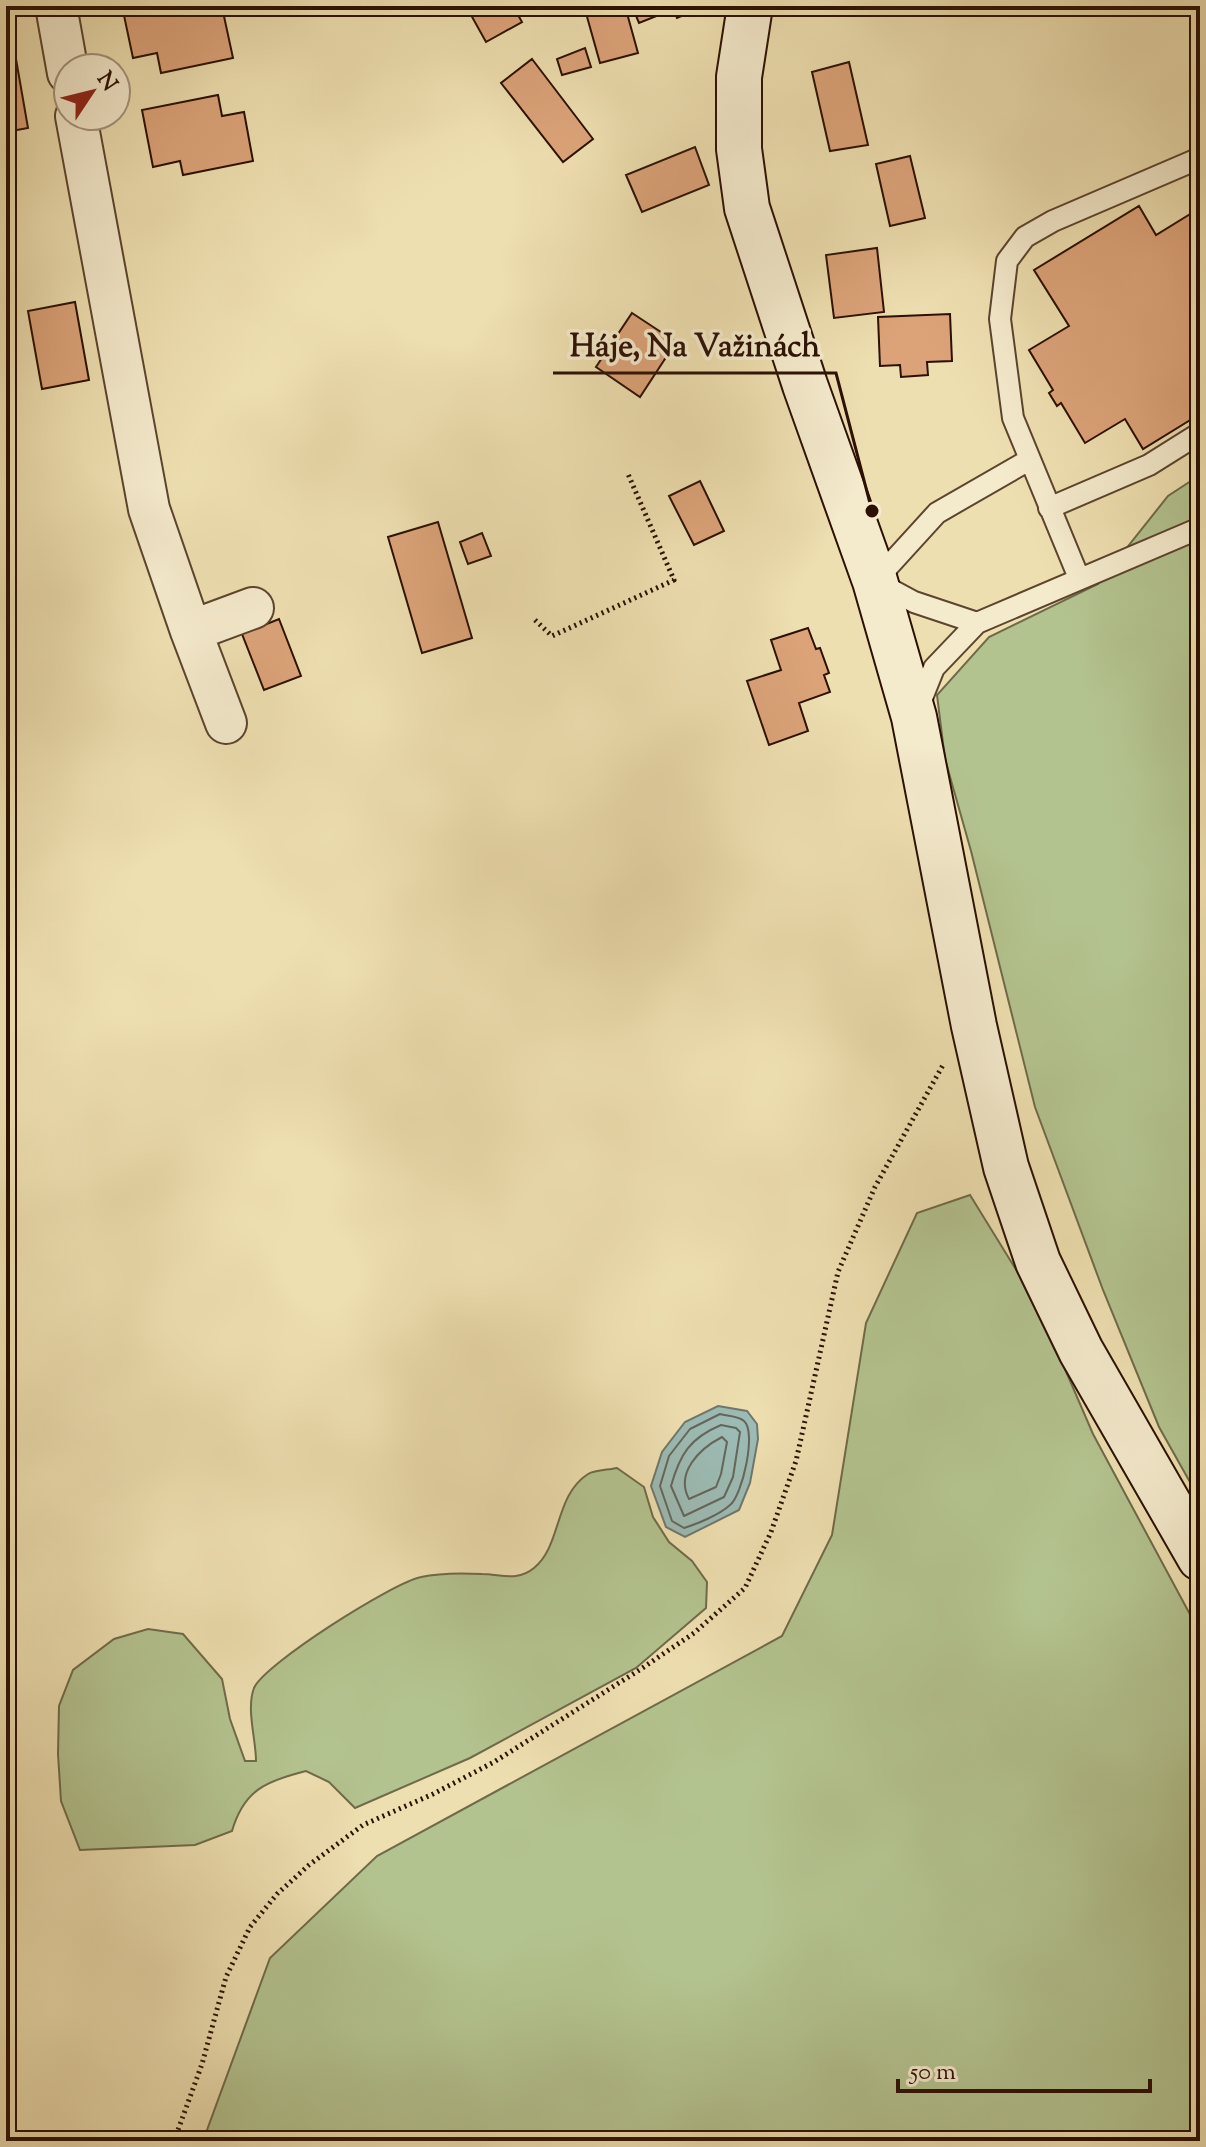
<svg xmlns="http://www.w3.org/2000/svg" width="1206" height="2147" font-family="'Sorts Mill Goudy',serif">
<rect width="100%" height="100%" fill="#eedfb0"/>
<filter id="stains"><feTurbulence type="fractalNoise" baseFrequency=".0025" numOctaves="4"/><feColorMatrix values="0 0 0 0 .2 0 0 0 0 .09 0 0 0 0 .02 0 0 0 .5 -.17"/></filter>
<radialGradient id="worn" r=".72"><stop offset=".6" stop-color="#630" stop-opacity="0"/><stop offset="1" stop-color="#630" stop-opacity=".3"/></radialGradient>
<path fill="#b3c38f" stroke="#6f6a49" stroke-width="2" d="M 1200,475 L 1200,1500 L 1159,1427 L 1103,1290 L 1035,1107 L 971,851 L 945,759 L 937,695 L 989,637 L 1098,584 L 1168,496 Z
M 970,1195 L 1036,1302 L 1093,1434 L 1200,1633 L 1200,2141 L 203,2141 L 270,1958 L 377,1856 L 782,1636 L 832,1535 L 866,1323 L 917,1213 Z
M 617,1468 L 644,1487 L 653,1517 L 669,1542 L 692,1561 L 707,1582 L 706,1608 L 636,1668 L 470,1758 L 355,1808 L 329,1782 L 306,1771 C 266,1781 244,1790 232,1831 L 195,1845 L 80,1850 L 61,1801 L 58,1754 L 59,1706 L 73,1670 L 114,1639 L 148,1629 L 183,1634 L 222,1679 L 230,1719 L 245,1761 L 256,1761 C 256,1739 246,1709 254,1688 C 264,1664 394,1582 421,1577 C 439,1573 463,1573 482,1574 C 501,1574 517,1582 534,1568 C 562,1545 554,1496 588,1474 C 595,1470 608,1470 617,1468 Z"/>
<path fill="#9cbbb4" stroke="#6f776d" stroke-width="2" d="M 718,1406 L 747,1411 L 757,1424 L 758,1439 L 750,1483 L 739,1510 L 685,1537 L 666,1527 L 651,1486 L 662,1452 L 685,1422 Z"/>
<g fill="none" stroke-linecap="round" stroke-linejoin="round">
<path stroke="#64665c" stroke-width="2" d="M 720,1414 C 727,1416 739,1416 744,1421 C 757,1432 742,1496 730,1505 C 719,1515 697,1524 684,1528 L 672,1521 L 660,1486 L 669,1456 L 690,1429 Z
M 721,1425 L 736,1428 L 740,1432 L 733,1477 L 724,1497 L 684,1516 L 671,1486 C 680,1454 690,1438 721,1425 Z
M 722,1437 L 727,1442 L 721,1474 L 716,1487 L 689,1499 C 675,1473 699,1449 722,1437 Z"/>
</g>
<path fill="#dca379" stroke="#2b1003" stroke-width="2" d="M 122,6 L 198,6 L 199,11 L 222,7 L 233,58 L 161,73 L 157,53 L 133,58 Z
M 466,6 L 513,6 L 522,22 L 486,42 Z
M 584,6 L 625,6 L 638,53 L 600,63 Z
M 632,6 L 694,6 L 696,10 L 677,18 L 674,9 L 639,23 Z
M 585,48 L 591,67 L 562,75 L 557,59 Z
M 16,59 L 28,128 L 6,132 L 6,61 Z
M 532,59 L 593,139 L 563,162 L 501,83 Z
M 849,62 L 868,145 L 830,151 L 812,72 Z
M 218,95 L 222,116 L 244,112 L 253,161 L 183,175 L 180,161 L 153,167 L 142,110 Z
M 695,147 L 709,185 L 642,212 L 626,175 Z
M 910,156 L 925,218 L 890,226 L 876,164 Z
M 1139,206 L 1156,235 L 1200,208 L 1200,414 L 1143,449 L 1125,419 L 1085,443 L 1061,403 L 1057,406 L 1049,393 L 1053,390 L 1029,350 L 1069,326 L 1034,270 Z
M 877,248 L 884,312 L 834,318 L 826,255 Z
M 75,302 L 89,380 L 42,389 L 28,311 Z
M 632,313 L 676,342 L 640,397 L 596,367 Z
M 950,314 L 952,361 L 927,362 L 928,375 L 901,377 L 900,365 L 880,366 L 878,317 Z
M 700,481 L 724,531 L 694,545 L 669,496 Z
M 438,522 L 472,638 L 422,653 L 388,537 Z
M 482,533 L 491,556 L 468,564 L 460,542 Z
M 279,619 L 301,676 L 264,690 L 242,634 Z
M 808,628 L 816,649 L 820,648 L 829,673 L 824,675 L 830,692 L 799,703 L 808,731 L 769,745 L 747,681 L 781,670 L 771,640 Z"/>
<g fill="none" stroke-linecap="round" stroke-linejoin="round">
<defs>
<path id="lane" d="M 1049,508 L 1149,465 L 1200,433
M 1079,578 L 1013,418 L 1000,319 L 1007,261 L 1025,237 L 1053,221 L 1200,158
M 977,623 L 914,602 L 875,581 L 937,513 L 1029,460
M 918,708 L 934,668 L 977,623 L 1200,528"/>
<path id="street" d="M 56,6 L 68,73
M 76,116 L 149,509 L 191,631 L 226,723
M 191,631 L 253,608"/>
<path id="secondary" d="M 750,6 L 739,77 L 739,149 L 747,208 L 805,385 L 875,581 L 914,717 L 974,1026 L 1006,1167 L 1038,1262 L 1081,1351 L 1200,1558"/>
</defs>
<use href="#lane" stroke="#5c442e" stroke-width="24"/>
<use href="#street" stroke="#5c442e" stroke-width="44"/>
<use href="#secondary" stroke="#2b1003" stroke-width="48"/>
<path stroke="#2b1003" stroke-width="5" stroke-dasharray="2 4" stroke-linecap="butt" d="M 535,620 L 552,636 L 674,580 L 628,474
M 174,2141 L 202,2064 L 226,1977 L 250,1927 L 277,1894 L 309,1865 L 363,1825 L 433,1794 L 494,1762 L 641,1669 L 694,1633 L 745,1588 L 771,1532 L 796,1461 L 838,1272 L 875,1187 L 943,1065"/>
<use href="#lane" stroke="#f4eacc" stroke-width="20"/>
<use href="#street" stroke="#f4eacc" stroke-width="40"/>
<use href="#secondary" stroke="#f4eacc" stroke-width="44"/>
</g>
<path fill="none" stroke="#2b1003" stroke-width="3" d="M872 511L836 373H553"/>
<circle fill="#2b1003" stroke="#f4eacc" stroke-width="3" cx="872" cy="511" r="8"/>
<g font-size="32" text-anchor="middle" font-weight="bold" fill="#2b1003" stroke="#f4eacc" stroke-width="7" stroke-linejoin="round" paint-order="stroke">
<text x="695" y="356">Háje, Na Važinách</text>
</g>
<rect width="1206" height="2147" fill="none" stroke="#eedfb0" stroke-width="32"/>
<rect x="8" y="8" width="1190" height="2131" fill="none" stroke="#2b1003" stroke-width="4"/>
<rect x="16" y="16" width="1174" height="2115" fill="none" stroke="#2b1003" stroke-width="2"/>
<g transform="translate(92 92) rotate(55)"><circle r="38" fill="#f4eacc" stroke="#a4937c" stroke-width="2"/>
<path d="M0-6L14 30L0 20L-14 30Z" fill="#8f2418"/>
<text y="-12" font-size="22" font-weight="bold" text-anchor="middle" fill="#2b1003">N</text>
</g>
<path d="M898 2079v12h252v-12" fill="none" stroke="#2b1003" stroke-width="4"/>
<text x="910" y="2079" font-size="24" fill="#2b1003" stroke="#f4eacc" stroke-width="6" paint-order="stroke">50 m</text>
<rect width="100%" height="100%" filter="url(#stains)"/>
<rect width="100%" height="100%" fill="url(#worn)"/>
</svg>
